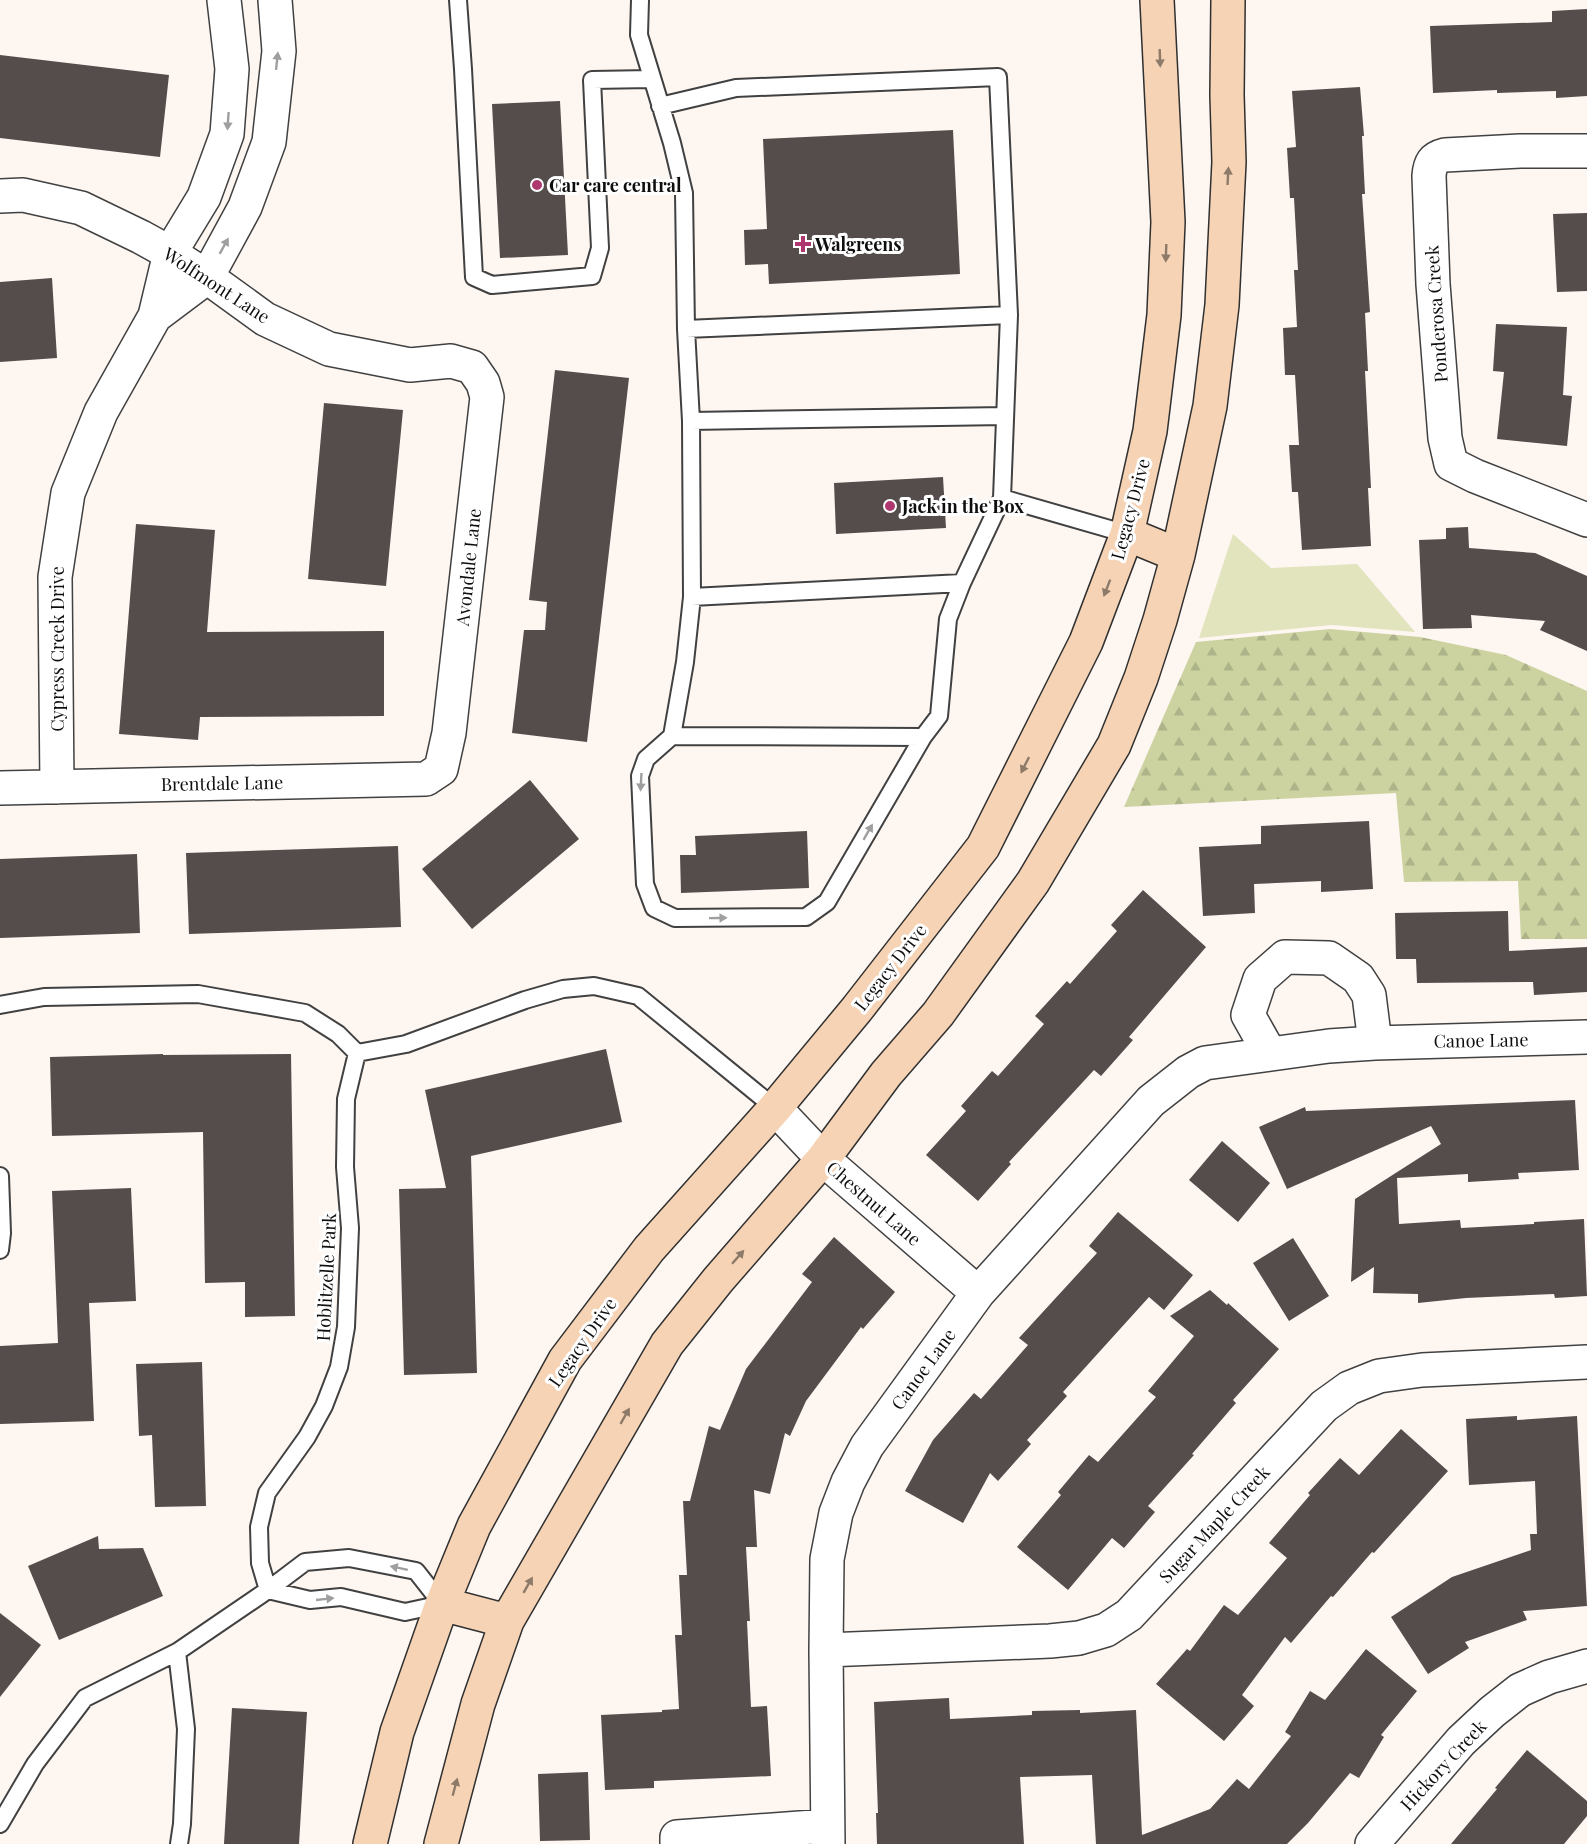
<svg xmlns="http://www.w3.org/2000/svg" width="1587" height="1844" font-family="'Playfair Display',serif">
<defs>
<pattern id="forest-firs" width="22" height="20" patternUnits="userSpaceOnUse" patternTransform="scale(1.5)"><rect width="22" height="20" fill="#ccd3a0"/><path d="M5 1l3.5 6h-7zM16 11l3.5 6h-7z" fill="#aeb489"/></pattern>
</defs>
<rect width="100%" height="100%" fill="#fdf6f1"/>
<path fill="#e2e4be" d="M 1233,534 L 1271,568 L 1357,564 L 1415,632 L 1332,625 L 1199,638 Z"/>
<path fill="url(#forest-firs)" d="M 1330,629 L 1420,637 L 1506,655 L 1587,691 L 1587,939 L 1521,939 L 1518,881 L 1404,882 L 1396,793 L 1124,807 L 1196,642 Z"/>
<path fill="#554c4c" d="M 1587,9 L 1587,96 L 1556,98 L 1556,91 L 1497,93 L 1497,90 L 1433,93 L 1430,26 L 1552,22 L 1552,11 Z
M 0,55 L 169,75 L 160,157 L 0,138 Z
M 1360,87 L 1364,136 L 1362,136 L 1365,194 L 1362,194 L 1370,312 L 1365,313 L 1368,371 L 1365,371 L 1371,488 L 1368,488 L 1371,546 L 1302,550 L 1298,492 L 1292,492 L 1289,445 L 1299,445 L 1295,375 L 1285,375 L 1283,328 L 1297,327 L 1294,270 L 1298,270 L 1294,198 L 1290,198 L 1287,148 L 1296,147 L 1292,91 Z
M 560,101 L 568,255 L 500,258 L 492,104 Z
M 953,130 L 960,274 L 769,284 L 768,264 L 745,265 L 744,230 L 767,229 L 763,139 Z
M 1587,213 L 1587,291 L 1557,292 L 1553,214 Z
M 52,278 L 57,358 L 0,362 L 0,282 Z
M 1496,324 L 1567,327 L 1563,395 L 1572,396 L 1567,446 L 1497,439 L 1504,372 L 1493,371 Z
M 555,370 L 629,378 L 587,742 L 512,733 L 524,630 L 545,630 L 547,602 L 529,600 Z
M 324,403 L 403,410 L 386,586 L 308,579 Z
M 943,477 L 946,528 L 836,534 L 834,483 Z
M 136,524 L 215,530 L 207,632 L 384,631 L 384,716 L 200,717 L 198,740 L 119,734 Z
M 1468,527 L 1469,548 L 1535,553 L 1587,576 L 1587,651 L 1540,630 L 1545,621 L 1471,615 L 1472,628 L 1423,629 L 1419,540 L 1446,539 L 1446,528 Z
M 530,780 L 579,839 L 472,929 L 422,869 Z
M 1369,821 L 1373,889 L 1321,892 L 1321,881 L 1254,884 L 1255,913 L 1203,916 L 1199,847 L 1261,844 L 1261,826 Z
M 807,831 L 809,888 L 681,893 L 680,855 L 696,855 L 695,836 Z
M 398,846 L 401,927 L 189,934 L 186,853 Z
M 137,854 L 140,933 L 0,938 L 0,859 Z
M 1143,890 L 1206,947 L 1129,1037 L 1133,1040 L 1101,1076 L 1094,1070 L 1009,1162 L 1011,1164 L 978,1201 L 926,1155 L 966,1111 L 961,1106 L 992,1071 L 998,1076 L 1044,1024 L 1035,1016 L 1067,981 L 1070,984 L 1117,931 L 1111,925 Z
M 1508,911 L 1509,951 L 1587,947 L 1587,992 L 1534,995 L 1533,982 L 1417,983 L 1416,959 L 1396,959 L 1395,913 Z
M 606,1049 L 622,1122 L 471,1156 L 477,1373 L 404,1375 L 399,1189 L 446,1188 L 425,1090 Z
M 163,1054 L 163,1055 L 291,1054 L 295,1316 L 245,1317 L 245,1282 L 205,1283 L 203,1132 L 52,1136 L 50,1057 Z
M 1575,1100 L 1579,1170 L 1518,1173 L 1519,1179 L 1468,1182 L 1468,1174 L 1397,1178 L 1399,1224 L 1460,1220 L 1461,1228 L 1534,1224 L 1534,1222 L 1584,1219 L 1587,1296 L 1555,1298 L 1554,1294 L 1466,1298 L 1418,1303 L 1418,1294 L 1373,1293 L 1374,1267 L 1351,1282 L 1355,1199 L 1441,1144 L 1431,1126 L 1287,1189 L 1259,1127 L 1305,1107 L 1306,1111 Z
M 1222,1141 L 1270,1183 L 1238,1222 L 1189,1180 Z
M 131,1188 L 136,1301 L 89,1303 L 94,1421 L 0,1424 L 0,1346 L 58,1343 L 52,1191 Z
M 1118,1212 L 1193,1275 L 1164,1310 L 1149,1297 L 1063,1392 L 1067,1396 L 1027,1440 L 1031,1444 L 998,1481 L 990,1473 L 963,1523 L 905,1491 L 933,1440 L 974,1393 L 981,1399 L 1028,1345 L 1019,1338 L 1097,1253 L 1089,1246 Z
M 834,1237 L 895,1292 L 863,1329 L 861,1327 L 806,1401 L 790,1436 L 785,1433 L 770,1494 L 754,1490 L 757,1547 L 746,1547 L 750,1621 L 747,1621 L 751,1707 L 767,1706 L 771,1776 L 654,1781 L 654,1788 L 605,1790 L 601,1715 L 662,1712 L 662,1710 L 679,1709 L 675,1635 L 682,1635 L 679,1575 L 687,1575 L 683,1501 L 690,1501 L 709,1426 L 720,1430 L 746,1369 L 812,1282 L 802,1274 Z
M 1293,1238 L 1329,1296 L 1289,1321 L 1253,1263 Z
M 1210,1290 L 1227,1305 L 1228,1303 L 1279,1349 L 1233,1400 L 1236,1403 L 1192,1454 L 1194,1455 L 1148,1506 L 1155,1512 L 1124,1548 L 1112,1538 L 1068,1590 L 1017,1547 L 1061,1495 L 1058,1492 L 1089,1455 L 1098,1462 L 1156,1397 L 1148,1391 L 1194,1336 L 1170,1316 Z
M 202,1362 L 206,1506 L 155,1507 L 152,1435 L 139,1436 L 136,1364 Z
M 1517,1416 L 1517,1420 L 1577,1416 L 1587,1606 L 1523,1611 L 1527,1620 L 1465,1642 L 1469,1648 L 1428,1674 L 1391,1617 L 1452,1577 L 1531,1550 L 1530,1534 L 1537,1534 L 1535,1481 L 1469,1485 L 1466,1419 Z
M 1401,1429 L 1448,1471 L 1374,1553 L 1372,1552 L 1333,1597 L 1331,1596 L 1291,1643 L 1285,1637 L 1242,1695 L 1254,1706 L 1224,1741 L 1156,1684 L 1187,1649 L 1190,1651 L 1224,1605 L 1238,1615 L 1287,1558 L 1269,1543 L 1310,1495 L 1308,1493 L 1340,1458 L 1359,1475 Z
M 98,1536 L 99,1549 L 143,1548 L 163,1596 L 59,1640 L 28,1566 Z
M 0,1613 L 41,1645 L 0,1697 Z
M 1366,1649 L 1417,1691 L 1381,1735 L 1384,1737 L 1359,1778 L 1350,1773 L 1308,1823 L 1287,1844 L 1096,1844 L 1092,1775 L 1020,1777 L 1024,1844 L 877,1844 L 876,1813 L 878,1813 L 874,1702 L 949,1698 L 950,1719 L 1032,1715 L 1032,1711 L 1080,1710 L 1080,1713 L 1136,1710 L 1142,1835 L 1210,1809 L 1237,1779 L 1249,1789 L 1291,1736 L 1285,1732 L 1310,1691 L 1325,1700 Z
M 232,1708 L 307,1712 L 299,1844 L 224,1844 Z
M 1527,1750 L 1587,1801 L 1587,1816 L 1564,1844 L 1451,1844 L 1497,1789 L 1495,1788 Z
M 588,1772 L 590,1840 L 540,1841 L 538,1774 Z"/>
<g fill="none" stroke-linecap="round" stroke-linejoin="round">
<defs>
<path id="lane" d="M 458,0 L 463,69 L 474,277 L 492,285 L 592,276 L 600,248 L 592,80 L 651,79
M 640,0 L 639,35 L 672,143 L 684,193 L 686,329 L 691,421 L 692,597 L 685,662 L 672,736 L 923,737 L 939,716 L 948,619 L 962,583 L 1002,498 L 1127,534
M 660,106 L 736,88 L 998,77 L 1009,315
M 686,329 L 1009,315 L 1002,498
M 691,421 L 1005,416
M 692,597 L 962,583
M 672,736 L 646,759 L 640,776 L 645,884 L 654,908 L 675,918 L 806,917 L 827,902 L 923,737
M 0,1005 L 44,997 L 198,994 L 305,1013 L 338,1034 L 357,1053
M 0,1176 L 2,1233 L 0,1250
M 268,1590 L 260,1563 L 259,1527 L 267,1493 L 307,1437 L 324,1406 L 339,1367 L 346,1327 L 350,1228 L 345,1167 L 346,1099 L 357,1053 L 406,1044 L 525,1000 L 563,989 L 594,986 L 638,996 L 775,1108
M 177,1652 L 186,1729 L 182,1824 L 179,1844
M 0,1824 L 35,1764 L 85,1698 L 177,1652 L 268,1590 L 305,1562 L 349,1558 L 416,1571 L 442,1604 L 405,1612 L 341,1597 L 310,1600 L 268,1590"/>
<path id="street" d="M 1587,151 L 1520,151 L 1445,155 C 1433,158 1430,163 1429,176 L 1433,284 L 1445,438 L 1451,464 L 1475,476 L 1587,520
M 0,196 L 23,195 L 81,208 L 141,237 L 170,253 L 207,277 L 265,319 L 329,349 L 410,365 L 451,361 L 472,367 L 483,383 L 487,397 L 449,733 L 441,769 L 426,779 L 0,788
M 155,316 L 207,277 L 245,207 L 269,142 L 279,51 L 275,0
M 57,787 L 55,577 L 68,493 L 101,412 L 155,316 L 170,253 L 204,197 L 227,134 L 232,69 L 224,0
M 1270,1054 L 1248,1015 L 1260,979 L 1285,957 L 1329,958 L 1358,978 L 1369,995 L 1375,1043
M 775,1108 L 823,1159 L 978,1293
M 826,1650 L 1050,1641 L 1079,1638 L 1106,1630 L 1129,1615 L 1324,1406 L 1349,1388 L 1379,1376 L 1422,1370 L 1587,1362
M 677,1844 L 677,1837 L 827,1826
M 828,1844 L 826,1650 L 827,1559 L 836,1513 L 848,1482 L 867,1446 L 978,1293 L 1151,1101 L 1188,1072 L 1205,1063 L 1329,1046 L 1375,1043 L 1587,1037
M 1372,1844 L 1461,1741 L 1492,1712 L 1520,1690 L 1549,1677 L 1587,1666"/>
<path id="secondary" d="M 1127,534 L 1178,555
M 442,1604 L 507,1621
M 370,1844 L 397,1732 L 442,1604 L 474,1526 L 565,1360 L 649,1249 L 775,1108 L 857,1009 L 983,847 L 1086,642 L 1127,534 L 1150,431 L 1164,315 L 1168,222 L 1157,0
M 441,1844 L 478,1704 L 507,1621 L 667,1344 L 718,1280 L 823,1159 L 886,1074 L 938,1014 L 1033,882 L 1114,745 L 1141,678 L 1160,620 L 1178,555 L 1210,406 L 1222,305 L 1229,162 L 1227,95 L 1228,0"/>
</defs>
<use href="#lane" stroke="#414141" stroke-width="20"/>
<use href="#street" stroke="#414141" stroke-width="36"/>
<use href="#secondary" stroke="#303030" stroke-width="36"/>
<use href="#lane" stroke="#fff" stroke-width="16"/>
<use href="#street" stroke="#fff" stroke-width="33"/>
<use href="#secondary" stroke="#f5d3b4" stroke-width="33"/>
</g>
<defs><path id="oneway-solid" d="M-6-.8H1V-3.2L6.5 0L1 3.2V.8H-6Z" transform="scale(1.5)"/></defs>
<g fill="#8d7a69">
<use href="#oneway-solid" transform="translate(1160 58) rotate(88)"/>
<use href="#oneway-solid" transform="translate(1228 176) rotate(-87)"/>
<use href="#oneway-solid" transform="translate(1166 253) rotate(92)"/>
<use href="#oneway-solid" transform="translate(1107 588) rotate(111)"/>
<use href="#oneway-solid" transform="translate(1025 765) rotate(117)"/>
<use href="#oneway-solid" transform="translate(738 1257) rotate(-49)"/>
<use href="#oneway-solid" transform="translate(625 1416) rotate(-60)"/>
<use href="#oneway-solid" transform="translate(528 1585) rotate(-60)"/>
<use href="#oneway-solid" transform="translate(455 1787) rotate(-75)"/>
</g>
<g fill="#9f9f9f">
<use href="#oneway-solid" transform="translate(277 61) rotate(-84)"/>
<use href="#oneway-solid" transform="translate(228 121) rotate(94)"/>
<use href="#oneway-solid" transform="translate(224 246) rotate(-61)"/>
<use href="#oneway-solid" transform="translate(641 782) rotate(93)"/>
<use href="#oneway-solid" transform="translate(868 832) rotate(-60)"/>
<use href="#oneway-solid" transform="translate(718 918) rotate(-1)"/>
<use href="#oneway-solid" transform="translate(399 1568) rotate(-168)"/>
<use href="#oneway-solid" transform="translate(325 1599) rotate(-6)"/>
</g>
<g fill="#ad376e" stroke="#fff" stroke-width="2">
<circle cx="537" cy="185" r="6"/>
<path d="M800 235h6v6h6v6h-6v6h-6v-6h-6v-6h6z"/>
<circle cx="890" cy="506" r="6"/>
</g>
<g text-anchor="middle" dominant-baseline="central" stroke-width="6" stroke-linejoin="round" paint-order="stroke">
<g font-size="18" font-weight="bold" fill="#0e0e0e" stroke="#fff" text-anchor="start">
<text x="549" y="185">Car care central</text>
<text x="815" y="244">Walgreens</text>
<text x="902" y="506">Jack in the Box</text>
</g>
<g font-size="18" fill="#0e0e0e" stroke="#fff">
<text transform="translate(217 285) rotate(33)">Wolfmont Lane</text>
<text transform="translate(1436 314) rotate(-94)">Ponderosa Creek</text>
<text transform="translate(1130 509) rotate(-75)">Legacy Drive</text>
<text transform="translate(468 567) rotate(-84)">Avondale Lane</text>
<text transform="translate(57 649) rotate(-90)">Cypress Creek Drive</text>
<text transform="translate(222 783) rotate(-1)">Brentdale Lane</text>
<text transform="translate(890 967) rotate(-52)">Legacy Drive</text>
<text transform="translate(1481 1040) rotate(-1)">Canoe Lane</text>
<text transform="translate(874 1203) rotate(41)">Chestnut Lane</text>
<text transform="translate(326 1277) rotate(-87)">Hoblitzelle Park</text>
<text transform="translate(582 1342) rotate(-55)">Legacy Drive</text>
<text transform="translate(923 1369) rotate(-54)">Canoe Lane</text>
<text transform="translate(1214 1524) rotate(-47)">Sugar Maple Creek</text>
<text transform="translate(1443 1765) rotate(-47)">Hickory Creek</text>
</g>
</g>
</svg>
